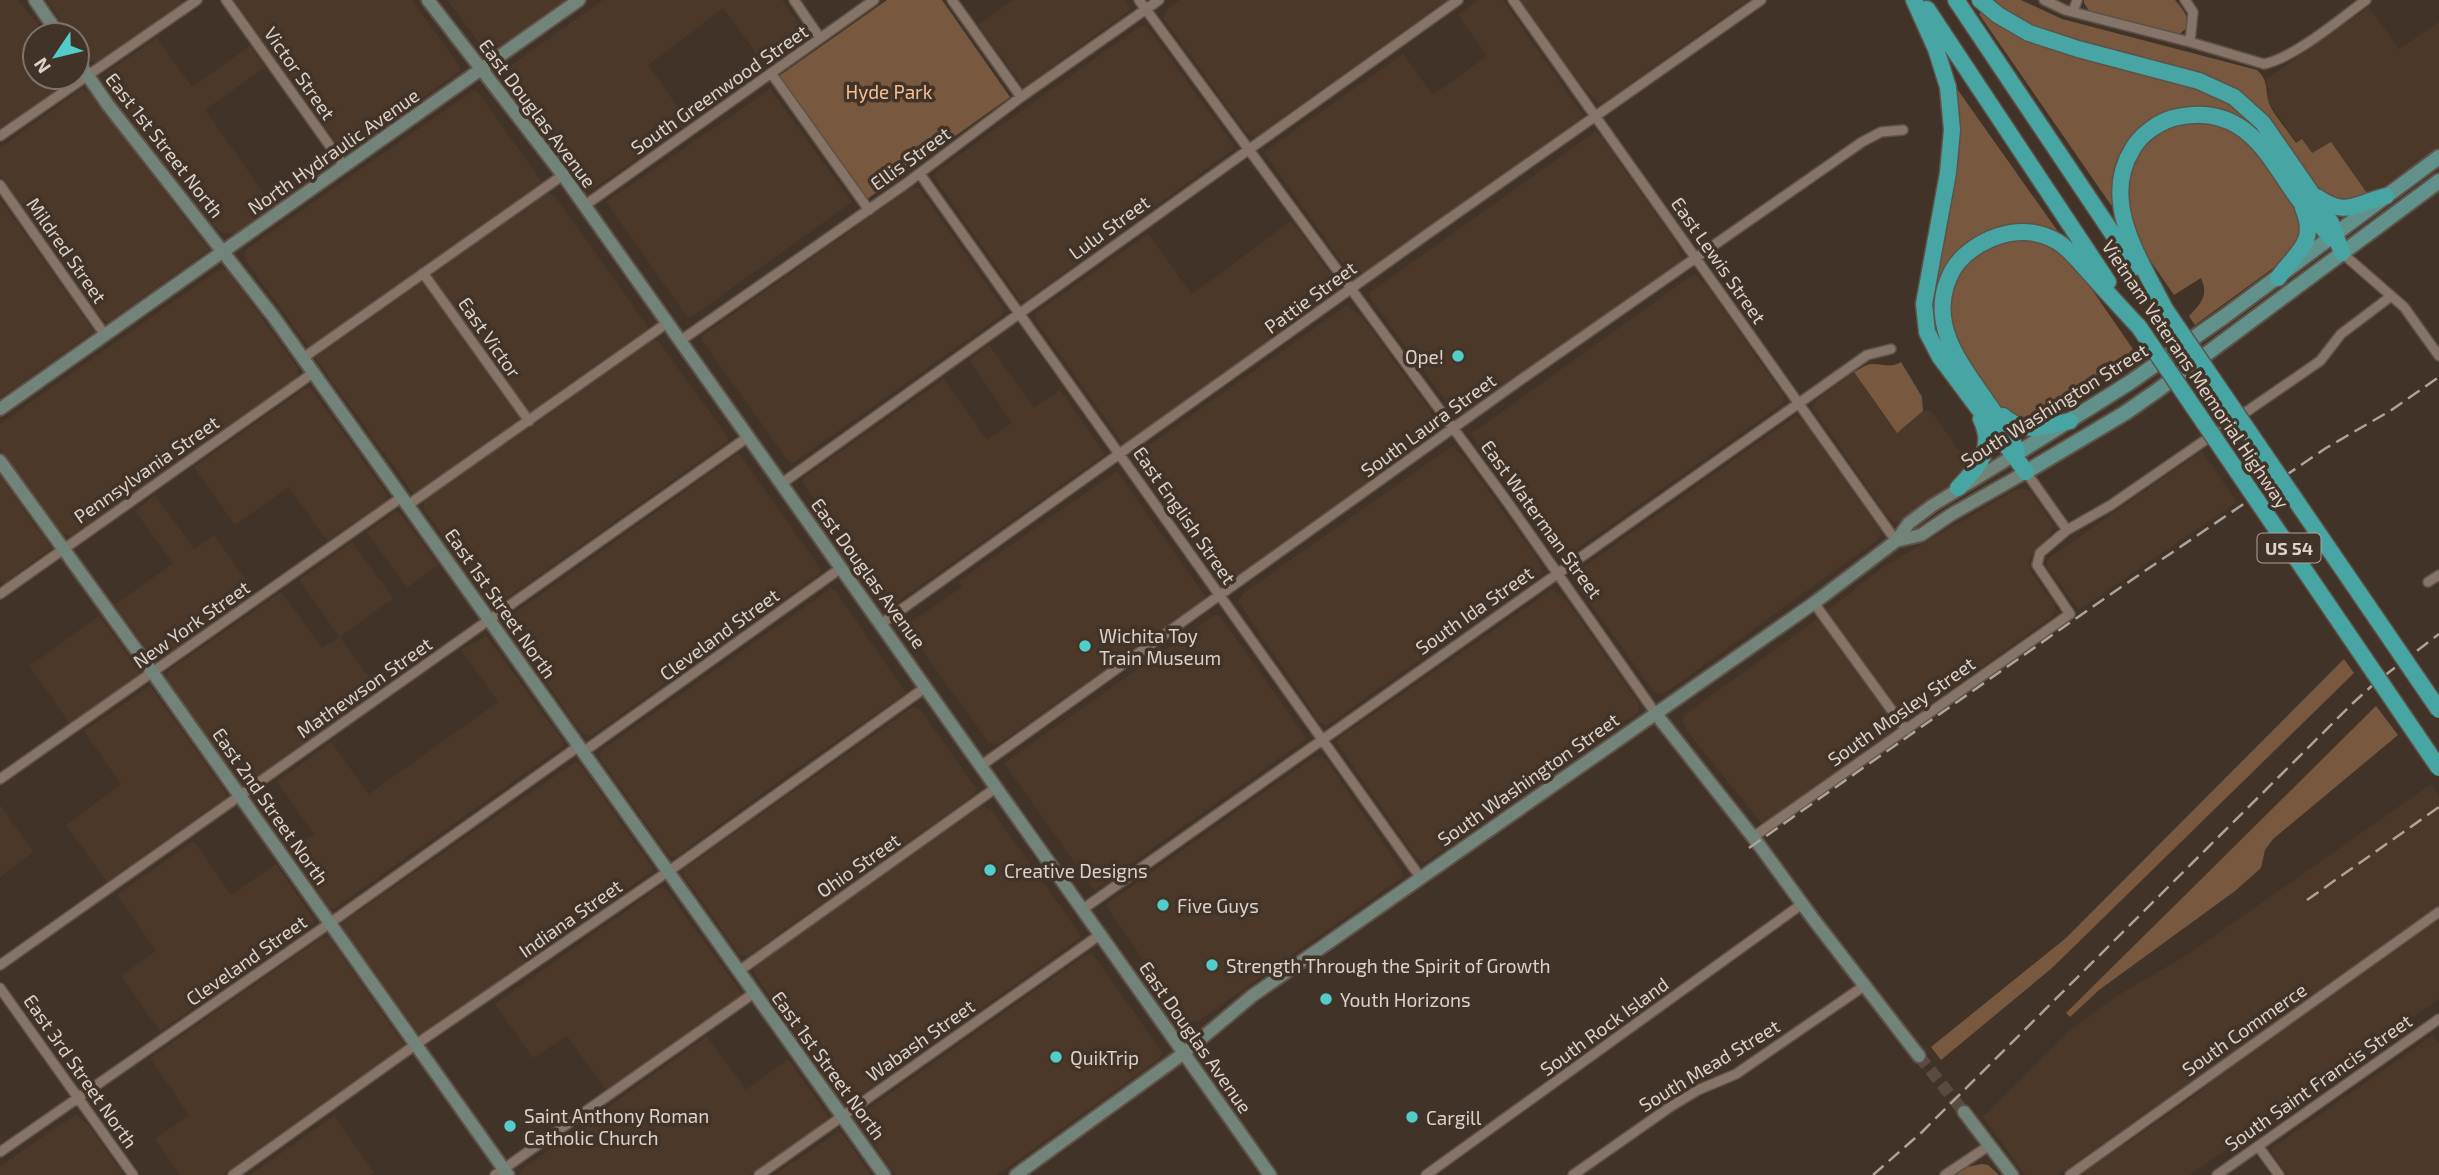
<svg xmlns="http://www.w3.org/2000/svg" width="2439" height="1175" font-family="'Exo 2',sans-serif">
<rect width="100%" height="100%" fill="#423328"/>
<path fill="#4c3828" d="M 0,0 L 18,0 L 47,35 L 35,35 L 35,77 L 75,77 L 0,131 Z
M 47,0 L 180,0 L 182,3 L 99,62 L 93,63 L 77,43 L 77,35 L 71,35 Z
M 233,0 L 412,0 L 460,67 L 460,71 L 346,153 L 343,152 Z
M 447,0 L 565,0 L 488,54 Z
M 603,0 L 782,0 L 807,35 L 763,63 L 723,8 L 648,65 L 689,123 L 594,188 L 561,141 L 551,140 L 505,78 L 507,68 Z
M 1013,0 L 1126,0 L 1130,10 L 1027,85 L 1023,86 L 978,25 Z
M 1180,0 L 1447,0 L 1255,137 L 1247,134 L 1164,19 L 1166,10 Z
M 1478,0 L 1503,0 L 1582,114 L 1582,118 L 1358,278 L 1354,277 L 1349,272 L 1264,152 L 1403,54 L 1433,95 L 1487,56 L 1458,15 Z
M 1520,0 L 1748,0 L 1606,101 L 1599,103 L 1578,82 Z
M 2369,7 L 2399,49 L 2439,22 L 2439,147 L 2369,196 L 2297,143 L 2268,101 L 2269,91 L 2265,80 Z
M 1144,26 L 1148,28 L 1233,144 L 1234,149 L 1029,298 L 1023,300 L 1019,299 L 934,177 L 937,171 L 1139,27 Z
M 157,38 L 192,87 L 250,46 L 265,67 L 205,110 L 273,206 L 234,234 L 221,233 L 216,228 L 136,126 L 104,80 L 109,71 Z
M 81,89 L 89,92 L 209,250 L 110,321 L 105,321 L 102,318 L 0,175 L 0,148 Z
M 770,89 L 852,202 L 689,319 L 606,202 Z
M 474,90 L 478,92 L 542,182 L 313,346 L 308,346 L 247,262 L 244,255 L 247,249 Z
M 1595,132 L 1600,135 L 1677,244 L 1682,260 L 1462,415 L 1457,416 L 1370,298 L 1369,293 Z
M 912,187 L 920,189 L 1003,308 L 1004,312 L 1001,316 L 796,461 L 792,463 L 789,462 L 703,342 L 702,336 Z
M 548,192 L 555,196 L 647,325 L 647,329 L 418,492 L 414,494 L 315,358 Z
M 0,199 L 94,331 L 0,398 Z
M 1290,222 L 1298,229 L 1337,283 L 1339,289 L 1337,293 L 1126,442 L 1122,442 L 1036,321 L 1035,316 L 1037,312 L 1148,234 L 1192,294 Z
M 220,269 L 227,270 L 298,368 L 298,377 L 71,536 L 62,533 L 0,448 L 0,424 Z
M 1695,275 L 1708,287 L 1783,395 L 1784,400 L 1782,404 L 1564,558 L 1560,559 L 1471,434 L 1691,276 Z
M 1347,305 L 1363,318 L 1429,409 L 1439,432 L 1436,436 L 1229,583 L 1224,584 L 1220,582 L 1135,463 L 1134,458 L 1137,454 Z
M 653,340 L 659,342 L 727,436 L 728,441 L 497,605 L 492,606 L 424,509 L 424,501 Z
M 989,345 L 1034,408 L 1060,390 L 1103,451 L 1104,455 L 897,602 L 891,603 L 804,485 L 803,478 L 944,379 L 987,440 L 1012,423 L 969,360 Z
M 1854,372 L 1896,432 L 1923,411 L 1930,410 L 1972,468 L 1900,522 L 1891,520 L 1886,515 L 1813,408 L 1816,400 Z
M 309,388 L 313,391 L 386,493 L 385,502 L 327,541 L 289,487 L 235,525 L 194,467 L 304,389 Z
M 1796,416 L 1804,422 L 1880,530 L 1881,534 L 1875,542 L 1666,692 L 1661,694 L 1654,692 L 1573,579 L 1572,575 Z
M 1452,446 L 1466,460 L 1534,554 L 1542,570 L 1541,573 L 1329,724 L 1325,725 L 1319,722 L 1238,601 L 1245,592 Z
M 2202,451 L 2237,502 L 2079,610 L 2048,568 L 2046,563 L 2049,558 Z
M 737,454 L 740,455 L 818,565 L 820,570 L 819,574 L 591,736 L 582,734 L 504,621 Z
M 1117,471 L 1205,596 L 1202,601 L 998,744 L 989,743 L 909,632 L 908,624 L 962,587 L 959,581 Z
M 0,476 L 51,548 L 4,584 L 0,578 Z
M 2022,488 L 2030,491 L 2053,525 L 2049,538 L 2028,560 L 2032,574 L 2054,603 L 2055,612 L 2050,618 L 1762,824 L 1686,730 L 1683,722 L 1684,715 L 1809,625 L 1883,567 L 2013,491 Z
M 155,495 L 194,549 L 214,535 L 255,593 L 159,661 L 155,661 L 115,605 L 173,563 L 135,511 Z
M 396,511 L 401,514 L 438,565 L 407,588 L 367,532 Z
M 352,542 L 393,598 L 340,637 L 379,691 L 246,784 L 241,783 L 167,681 L 168,671 L 281,592 L 322,648 L 339,637 L 299,580 Z
M 830,589 L 835,590 L 906,693 L 787,775 L 676,857 L 669,856 L 599,757 L 602,750 Z
M 1553,589 L 1567,601 L 1639,703 L 1638,712 L 1425,862 L 1420,860 L 1415,856 L 1337,743 L 1339,738 Z
M 1216,614 L 1220,616 L 1305,736 L 1305,740 L 1094,890 L 1004,763 Z
M 99,616 L 140,671 L 139,675 L 71,725 L 29,666 Z
M 486,636 L 563,741 L 563,746 L 335,908 L 329,908 L 290,851 L 314,834 L 277,782 L 331,742 L 369,794 L 498,702 L 461,650 Z
M 150,686 L 226,793 L 226,798 L 107,882 L 66,825 L 121,784 L 84,731 Z
M 913,707 L 916,707 L 921,710 L 976,788 L 974,795 L 748,956 L 739,954 L 684,876 L 684,869 Z
M 1318,756 L 1326,760 L 1401,869 L 1403,874 L 1401,878 L 1197,1022 L 1186,1021 L 1105,905 L 1314,757 Z
M 575,762 L 582,767 L 652,867 L 652,871 L 423,1035 L 419,1034 L 344,930 L 343,924 L 346,920 Z
M 2431,784 L 2439,796 L 2439,907 L 2058,1175 L 2025,1175 L 1983,1117 L 2074,1027 L 2120,994 L 2190,953 Z
M 0,805 L 34,852 L 0,877 Z
M 982,806 L 991,809 L 1080,934 L 1080,938 L 852,1101 L 846,1103 L 841,1100 L 753,971 L 755,966 Z
M 194,841 L 231,895 L 276,864 L 313,919 L 313,923 L 160,1031 L 121,976 L 156,951 L 117,895 Z
M 664,887 L 741,992 L 740,996 L 607,1091 L 567,1036 L 533,1058 L 495,1004 L 658,888 Z
M 2439,919 L 2439,999 L 2190,1175 L 2080,1175 L 2195,1096 L 2217,1077 Z
M 326,937 L 330,939 L 402,1042 L 404,1045 L 402,1049 L 225,1175 L 180,1175 L 155,1139 L 189,1115 L 150,1058 L 321,938 Z
M 1092,953 L 1162,1052 L 1159,1059 L 997,1175 L 896,1175 L 860,1125 L 861,1114 L 1087,954 Z
M 707,1036 L 746,1090 L 788,1059 L 826,1113 L 828,1118 L 825,1122 L 750,1175 L 519,1175 L 521,1170 Z
M 2432,1036 L 2439,1043 L 2439,1175 L 2287,1175 L 2272,1153 L 2272,1148 Z
M 76,1114 L 89,1126 L 124,1175 L 0,1175 L 0,1166 Z
M 334,1116 L 374,1172 L 371,1175 L 250,1175 Z
M 838,1132 L 843,1134 L 871,1175 L 774,1175 Z"/>
<path fill="#78593f" d="M 887,0 L 942,0 L 1010,97 L 867,199 L 779,76 Z
M 1986,0 L 2021,0 L 2062,19 L 2257,70 C 2267,78 2266,89 2268,100 C 2270,111 2290,133 2296,143 L 2302,139 L 2312,153 L 2331,142 L 2369,196 L 2350,205 L 2322,196 L 2248,101 L 2039,33 Z
M 2084,0 L 2175,0 C 2182,9 2190,16 2187,28 L 2178,35 L 2090,12 L 2084,3 Z
M 1983,10 L 2218,95 L 2249,117 L 2270,143 L 2234,118 L 2146,127 L 2117,205 L 2111,205 L 1979,14 Z
M 1955,86 L 2059,233 L 2057,236 L 2018,228 L 1948,271 L 1950,357 L 1936,340 L 1929,315 Z
M 2185,119 L 2213,122 L 2236,130 L 2259,154 L 2300,214 L 2303,231 L 2287,258 L 2195,325 L 2189,316 C 2201,304 2209,295 2201,278 L 2174,295 L 2141,247 L 2127,206 L 2126,188 L 2132,161 L 2153,135 Z
M 2004,238 L 2046,241 L 2075,265 L 2135,352 L 2027,420 L 2005,415 L 1954,342 L 1948,312 L 1952,286 L 1968,259 Z
M 1901,362 L 1922,397 L 1923,411 L 1897,433 L 1854,372 C 1860,369 1865,365 1871,364 C 1883,363 1889,369 1901,362 Z
M 2344,659 L 2354,673 L 2052,968 L 1941,1060 L 1931,1047 L 2066,938 Z
M 2376,706 L 2398,735 L 2273,839 L 2265,850 L 2261,868 L 2235,891 L 2099,990 L 2070,1017 L 2066,1013 Z
M 1982,1164 L 1988,1165 L 1999,1175 L 1955,1175 L 1967,1167 Z"/>
<g fill="none" stroke-linecap="round" stroke-linejoin="round">
<path stroke="#594b40" stroke-width="12" stroke-dasharray="12 6" stroke-linecap="butt" d="M 1919,1056 L 1964,1112"/>
<defs>
<path id="street" d="M 226,0 L 345,167
M 794,0 L 820,38
M 952,0 L 1021,97
M 1139,0 L 1506,500 L 1656,714
M 1513,0 L 1896,541
M 2044,0 L 2065,10 L 2190,42 L 2264,64 C 2294,58 2340,19 2366,0
M 2185,0 L 2193,12 L 2190,42
M 2073,12 L 2077,0
M 771,73 L 869,210
M 0,136 L 197,0
M 920,174 L 1420,877
M 0,185 L 105,335
M 584,206 L 874,0
M 2342,253 L 2404,307 L 2439,356
M 423,273 L 529,421
M 680,341 L 904,185 L 1021,97 L 1159,0
M 303,358 L 563,175
M 2026,472 L 2067,530
M 781,484 L 1458,0
M 408,505 L 667,323
M 2428,582 L 2439,575
M 0,594 L 313,373
M 1814,603 L 1906,730
M 881,624 L 1426,235 L 1761,0
M 583,752 L 841,568
M 982,765 L 1526,376 L 1862,142 L 1881,132 L 1903,130
M 0,779 L 402,497
M 1753,837 L 2070,614 L 2037,565 L 2040,553 L 2067,530 L 2111,505 L 2320,361 L 2341,334 L 2390,297
M 1083,909 L 1867,355 L 1891,349
M 0,965 L 748,437
M 739,971 L 997,787
M 0,988 L 133,1175
M 2258,1146 L 2279,1175
M 0,1152 L 330,923 L 579,746
M 233,1175 L 415,1045 L 679,864 L 926,687
M 495,1175 L 754,993
M 759,1175 L 1101,934
M 1426,1175 L 1802,904
M 1573,1175 L 1670,1107 L 1698,1090 L 1736,1074 L 1864,986
M 1945,1175 L 1990,1145
M 2070,1175 L 2439,912
M 2217,1175 L 2439,1019"/>
<path id="secondary" d="M 35,0 L 59,35
M 428,0 L 563,175 L 1270,1175
M 77,60 L 108,105 L 273,316 L 884,1175
M 0,409 L 579,0
M 0,461 L 153,673 L 508,1175
M 1896,541 L 1921,535 L 1952,514 L 2026,472
M 1656,714 L 1757,842 L 1814,920 L 1919,1056
M 1964,1112 L 2012,1175
M 1016,1175 L 1184,1053 L 1252,996 L 1814,603 L 1896,541 L 1909,523 L 1933,505 L 2013,456"/>
<path id="primary" d="M 2013,456 L 2129,383 L 2225,316 L 2439,157
M 2026,472 L 2125,413 L 2158,390 L 2439,181"/>
<path id="highway" d="M 1914,0 L 1936,49 L 1948,87 L 1952,130 L 1948,173 L 1924,304 L 1927,332 L 1940,357 L 2026,472
M 1956,0 L 2135,267
M 1980,0 L 1998,15 L 2029,33 L 2078,49 L 2199,81 L 2234,97 L 2263,123 L 2312,194 L 2331,223 L 2342,253
M 1927,9 L 2108,282
M 2317,197 C 2346,218 2356,203 2386,196
M 2278,278 C 2296,252 2318,243 2303,208
M 2165,309 C 2141,261 2100,202 2132,150 C 2140,135 2157,123 2173,118 C 2197,112 2219,113 2240,127 C 2266,144 2281,176 2300,201 C 2309,214 2321,225 2331,238
M 2003,416 C 2024,435 2044,427 2070,421
M 2017,451 C 1999,410 1951,364 1944,323 C 1939,299 1947,271 1965,255 C 1991,233 2027,223 2058,242 C 2069,249 2077,259 2085,268 C 2103,288 2121,308 2139,327
M 1958,488 C 1977,468 1996,449 1981,419"/>
</defs>
<use href="#street" stroke="#5e5248" stroke-width="12"/>
<use href="#secondary" stroke="#5e5248" stroke-width="16"/>
<use href="#primary" stroke="#5e5248" stroke-width="18"/>
<use href="#highway" stroke="#5e5248" stroke-width="19"/>
<use href="#street" stroke="#857467" stroke-width="9"/>
<use href="#secondary" stroke="#728379" stroke-width="12"/>
<use href="#primary" stroke="#60928b" stroke-width="14"/>
<use href="#highway" stroke="#47a6a3" stroke-width="16"/>
<path stroke="#ada39a" stroke-width="2.5" stroke-dasharray="14 7" stroke-linecap="butt" d="M 1749,848 L 2108,596 L 2326,448 L 2390,411 L 2439,377
M 2307,900 L 2439,807
M 1873,1175 L 1922,1132 L 2353,703 L 2375,683 L 2439,634"/>
<defs>
<path id="highway-bridge" d="M 2165,309 L 2439,710
M 2139,327 L 2439,768"/>
</defs>
<use href="#highway-bridge" stroke="#5e5248" stroke-width="19" stroke-linecap="butt"/>
<use href="#highway-bridge" stroke="#47a6a3" stroke-width="16"/>
</g>
<g fill="#53cdca" stroke="#423328" stroke-width="2.5">
<circle cx="1458" cy="356" r="7"/>
<circle cx="1085" cy="646" r="7"/>
<circle cx="990" cy="870" r="7"/>
<circle cx="1163" cy="905" r="7"/>
<circle cx="1212" cy="965" r="7"/>
<circle cx="1326" cy="999" r="7"/>
<circle cx="1056" cy="1057" r="7"/>
<circle cx="1412" cy="1117" r="7"/>
<circle cx="510" cy="1126" r="7"/>
</g>
<g text-anchor="middle" dominant-baseline="central" stroke-width="7" stroke-linejoin="round" paint-order="stroke">
<rect fill="#423328" stroke="#ada29a" stroke-width="2" x="2257.5" y="533.5" width="63" height="29" rx="5"/>
<g font-size="18" font-weight="bold" fill="#dbd2cb">
<text x="2289" y="548">US 54</text>
</g>
<g font-size="19" fill="#dbd2cb" stroke="#423328">
<text transform="translate(300 73) rotate(55)">Victor Street</text>
<text transform="translate(719 89) rotate(-35)">South Greenwood Street</text>
<text transform="translate(538 113) rotate(53)">East Douglas Avenue</text>
<text transform="translate(165 145) rotate(52)">East 1st Street North</text>
<text transform="translate(333 151) rotate(-35)">North Hydraulic Avenue</text>
<text transform="translate(910 158) rotate(-36)">Ellis Street</text>
<text transform="translate(1109 227) rotate(-36)">Lulu Street</text>
<text transform="translate(67 250) rotate(55)">Mildred Street</text>
<text transform="translate(1719 260) rotate(55)">East Lewis Street</text>
<text transform="translate(1310 297) rotate(-36)">Pattie Street</text>
<text transform="translate(490 337) rotate(55)">East Victor</text>
<text transform="translate(2196 374) rotate(56)">Vietnam Veterans Memorial Highway</text>
<text transform="translate(2054 405) rotate(-32)">South Washington Street</text>
<text transform="translate(1428 425) rotate(-36)">South Laura Street</text>
<text transform="translate(146 469) rotate(-35)">Pennsylvania Street</text>
<text transform="translate(1185 515) rotate(55)">East English Street</text>
<text transform="translate(1542 519) rotate(54)">East Waterman Street</text>
<text transform="translate(869 573) rotate(54)">East Douglas Avenue</text>
<text transform="translate(501 603) rotate(55)">East 1st Street North</text>
<text transform="translate(1474 610) rotate(-35)">South Ida Street</text>
<text transform="translate(191 624) rotate(-35)">New York Street</text>
<text transform="translate(719 634) rotate(-36)">Cleveland Street</text>
<text transform="translate(364 687) rotate(-35)">Mathewson Street</text>
<text transform="translate(1901 711) rotate(-35)">South Mosley Street</text>
<text transform="translate(1528 779) rotate(-35)">South Washington Street</text>
<text transform="translate(271 806) rotate(55)">East 2nd Street North</text>
<text transform="translate(858 865) rotate(-35)">Ohio Street</text>
<text transform="translate(570 918) rotate(-35)">Indiana Street</text>
<text transform="translate(246 960) rotate(-35)">Cleveland Street</text>
<text transform="translate(1604 1026) rotate(-36)">South Rock Island</text>
<text transform="translate(2244 1029) rotate(-35)">South Commerce</text>
<text transform="translate(1196 1037) rotate(55)">East Douglas Avenue</text>
<text transform="translate(920 1040) rotate(-35)">Wabash Street</text>
<text transform="translate(829 1065) rotate(54)">East 1st Street North</text>
<text transform="translate(1709 1065) rotate(-31)">South Mead Street</text>
<text transform="translate(81 1071) rotate(55)">East 3rd Street North</text>
<text transform="translate(2318 1082) rotate(-35)">South Saint Francis Street</text>
</g>
<g font-size="19" fill="#f6bf92" stroke="#423328">
<text x="889" y="91">Hyde Park</text>
</g>
<g font-size="19" fill="#dbd2cb" stroke="#423328" text-anchor="start">
<text x="1444" y="356" text-anchor="end">Ope!</text>
<text x="1099" y="635">Wichita Toy<tspan x="1099" dy="22">Train Museum</tspan></text>
<text x="1004" y="870">Creative Designs</text>
<text x="1177" y="905">Five Guys</text>
<text x="1226" y="965">Strength Through the Spirit of Growth</text>
<text x="1340" y="999">Youth Horizons</text>
<text x="1070" y="1057">QuikTrip</text>
<text x="524" y="1115">Saint Anthony Roman<tspan x="524" dy="22">Catholic Church</tspan></text>
<text x="1426" y="1117">Cargill</text>
</g>
</g>
<g transform="translate(56 56) rotate(235)"><circle r="33" fill="#423328" stroke="#7f7369" stroke-width="2"/>
<path d="M0-5L12 26L0 18L-12 26Z" fill="#53cdca"/>
<text y="-10" font-size="19" font-weight="bold" text-anchor="middle" fill="#dbd2cb">N</text>
</g>
</svg>
